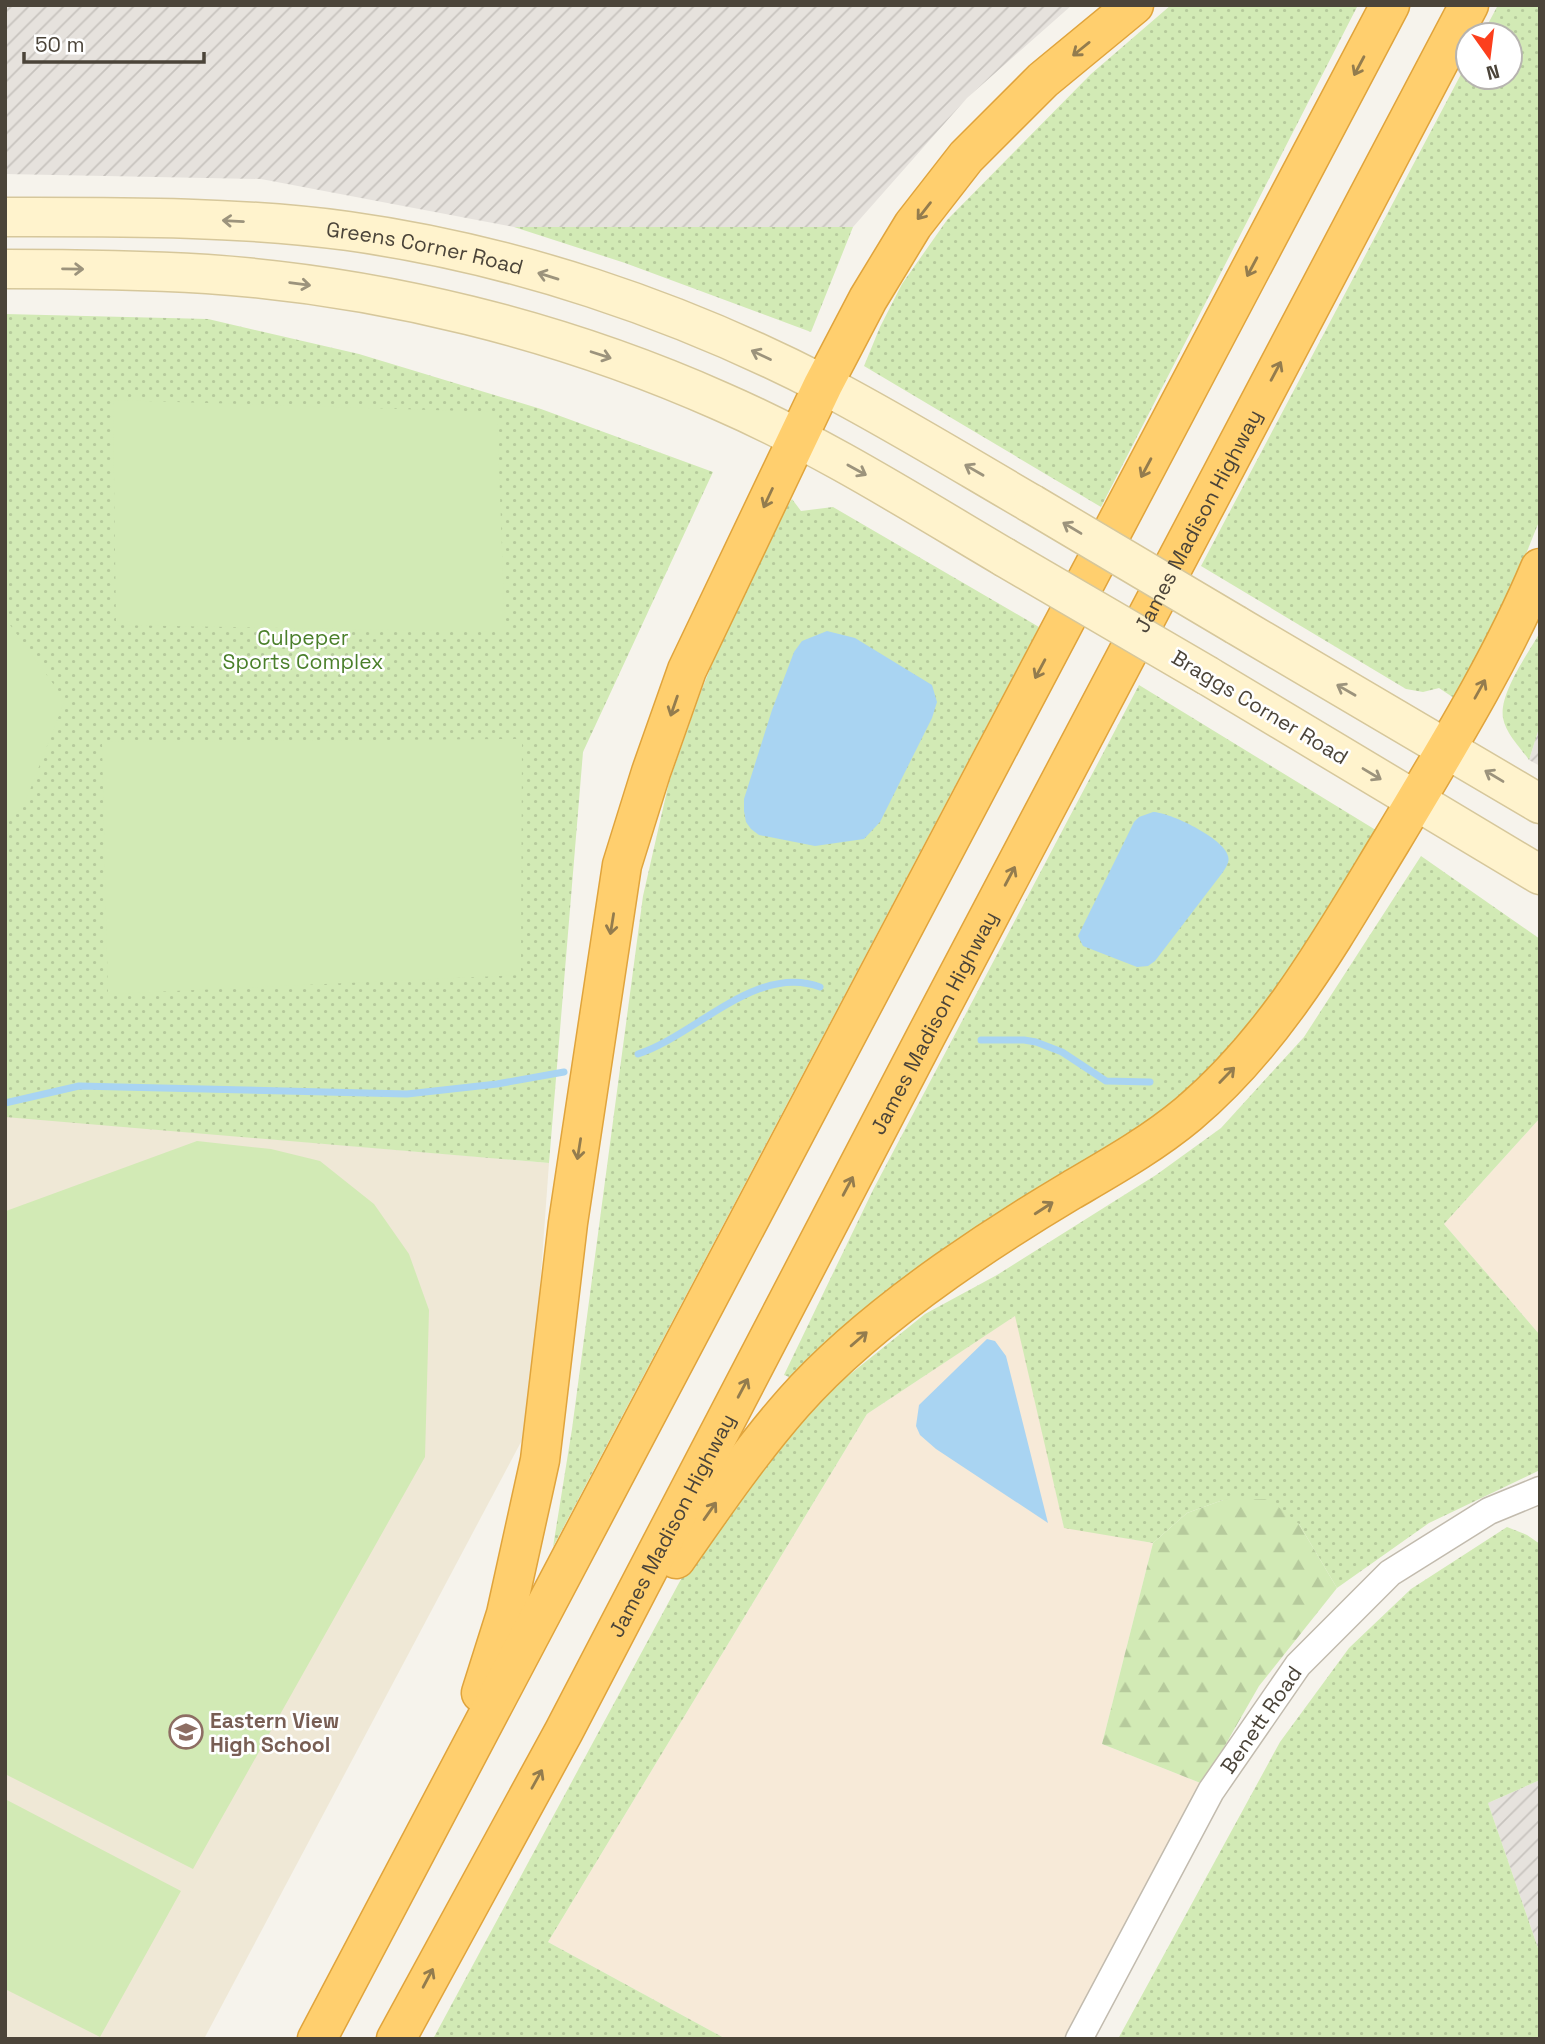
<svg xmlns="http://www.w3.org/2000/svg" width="1545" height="2044" font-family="'Space Grotesk',sans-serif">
<defs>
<pattern id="industrial-furrows" width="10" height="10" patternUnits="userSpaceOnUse" patternTransform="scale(1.75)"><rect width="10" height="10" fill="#e6e2dd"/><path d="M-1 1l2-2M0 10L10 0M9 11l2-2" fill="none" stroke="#c7c3be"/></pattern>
<pattern id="grass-dots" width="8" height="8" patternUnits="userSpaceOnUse" patternTransform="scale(1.75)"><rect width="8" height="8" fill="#d2eab5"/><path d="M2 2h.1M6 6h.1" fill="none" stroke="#b6ca9c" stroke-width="1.8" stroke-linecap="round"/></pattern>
<pattern id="forest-firs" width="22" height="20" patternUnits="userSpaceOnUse" patternTransform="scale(1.75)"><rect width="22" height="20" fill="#d2eab5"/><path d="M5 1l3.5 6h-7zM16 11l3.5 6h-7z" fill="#b6ca9c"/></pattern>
</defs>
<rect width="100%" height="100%" fill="#f6f3ec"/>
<path fill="#f7ead8" d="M 1540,1118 L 1540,1335 L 1444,1224 Z
M 1016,1315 L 1064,1527 L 1153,1543 L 1102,1744 L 1203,1784 L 1063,2039 L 726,2039 L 548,1942 L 867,1414 Z"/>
<path fill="url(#industrial-furrows)" d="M 5,5 L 1072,5 L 967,98 L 853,227 L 514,227 L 261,179 L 5,174 Z
M 1540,725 L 1540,766 L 1529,760 Z
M 1540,1780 L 1540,1954 L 1488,1803 Z"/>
<path fill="#efe8d6" d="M 7,1116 L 549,1163 L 530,1425 L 204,2039 L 5,2039 L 5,1117 Z"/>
<path fill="url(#grass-dots)" d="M 1171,5 L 1358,5 L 1101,507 L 864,366 L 880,327 L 902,284 L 947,220 L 1091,74 Z
M 1498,5 L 1540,5 L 1540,519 L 1492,639 L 1454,698 L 1439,688 L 1423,692 L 1406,689 L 1201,566 L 1468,61 L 1468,77 L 1510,77 L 1510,35 L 1482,35 Z
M 514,227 L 853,227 L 811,332 L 625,263 Z
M 5,314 L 208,319 L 359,354 L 541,409 L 713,472 L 583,752 L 549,1163 L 5,1117 Z
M 792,499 L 801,511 L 833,507 L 1039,627 L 553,1547 L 572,1429 L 643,896 L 669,782 L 700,694 L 736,604 L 780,518 Z
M 1540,632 L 1540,725 L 1529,760 C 1520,747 1506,734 1503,718 C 1499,693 1528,654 1540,632 Z
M 1139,685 L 1379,832 L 1251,1028 L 1179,1098 L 797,1380 L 784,1375 L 873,1190 Z
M 1421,856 L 1540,939 L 1540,1118 L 1444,1224 L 1540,1335 L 1540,1470 L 1429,1523 L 1337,1588 L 1299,1524 L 1223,1500 L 1187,1513 L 1153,1543 L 1064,1528 L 1015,1316 L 867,1414 L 548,1942 L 726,2039 L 433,2039 L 693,1557 L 757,1472 L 823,1396 L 925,1314 L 997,1275 L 1156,1175 L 1221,1128 L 1304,1037 Z
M 1507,1527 L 1527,1535 L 1540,1544 L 1540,1780 L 1488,1803 L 1540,1954 L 1540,2039 L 1118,2039 L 1280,1742 L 1349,1648 L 1411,1589 Z"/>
<path fill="url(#forest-firs)" d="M 1269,1499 L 1299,1524 L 1337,1588 L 1259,1686 L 1203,1784 L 1102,1744 L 1153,1543 L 1187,1513 L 1223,1500 Z"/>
<path fill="#d2eab5" d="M 113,400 L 497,412 L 505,632 L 116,625 Z
M 5,618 L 65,700 L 24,805 L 5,826 Z
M 522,739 L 521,975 L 108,994 L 102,742 Z
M 197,1141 L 271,1149 L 320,1161 L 374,1204 L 409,1254 L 429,1310 L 425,1457 L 193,1869 L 5,1774 L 5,1214 L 6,1211 Z
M 5,1799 L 181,1891 L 100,2037 L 5,1989 Z"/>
<path fill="#a9d4f2" d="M 827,631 L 855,638 L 932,685 L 937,702 L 932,718 L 880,822 L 864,839 L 815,846 L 759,835 L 751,829 L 746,822 L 744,811 L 744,799 L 772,710 L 794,652 L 802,641 Z
M 1153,812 C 1169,812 1224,838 1228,856 C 1230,862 1226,867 1223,872 L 1155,961 L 1148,966 L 1137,967 L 1083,946 L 1078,936 L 1134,822 L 1139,817 Z
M 987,1339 L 995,1341 L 1006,1356 L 1048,1523 L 936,1449 L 920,1435 L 916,1426 L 919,1405 Z"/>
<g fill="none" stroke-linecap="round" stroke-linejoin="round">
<path stroke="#a9d4f2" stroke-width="7" d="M 981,1040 L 1024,1040 L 1036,1042 L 1062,1052 L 1106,1081 L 1150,1082
M 638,1054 C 696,1035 757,963 820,987
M 5,1103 L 79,1086 L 407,1094 L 497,1084 L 564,1072"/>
<defs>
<g id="street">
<path id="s1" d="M 1079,2039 L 1211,1791 L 1298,1665 L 1390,1573 L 1489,1511 L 1540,1490"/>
</g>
<g id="secondary">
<path id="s2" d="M 5,217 C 120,217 235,216 348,231 C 513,254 677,309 824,385 C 895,422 963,464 1032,504"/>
<path d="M 5,269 C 73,269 140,270 207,274 C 382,286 560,330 720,401 C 819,444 911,502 1004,557"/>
<path d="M 1236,625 L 1540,804"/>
<path d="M 1208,676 L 1540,875"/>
</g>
<g id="highway">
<path d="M 676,1559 C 713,1506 750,1452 793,1403 C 837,1353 891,1310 946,1271 C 986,1243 1028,1216 1070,1191 C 1111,1167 1152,1144 1188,1114 C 1277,1039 1333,937 1392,840 C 1445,751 1500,663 1540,568"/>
<path d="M 481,1693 L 506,1614 L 540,1460 L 568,1223 L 622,865 L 651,772 L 687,670 L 823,385 L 868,299 L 913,225 L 966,157 L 1043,80 L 1134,5"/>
<path d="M 317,2039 L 1390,5"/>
<path id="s3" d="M 396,2039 L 564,1731 L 926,1036 L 1469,5"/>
</g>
</defs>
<use href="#street" stroke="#c2bbae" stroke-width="29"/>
<use href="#secondary" stroke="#d6c79b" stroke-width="41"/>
<use href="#highway" stroke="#e0a43c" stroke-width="41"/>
<use href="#street" stroke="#fff" stroke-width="26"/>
<use href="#secondary" stroke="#fff3cd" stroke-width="38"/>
<use href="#highway" stroke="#ffcf6e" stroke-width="38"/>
<defs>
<path id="secondary-bridge" d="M 1032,504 L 1236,625
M 1004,557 L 1208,676"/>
</defs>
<use href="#secondary-bridge" stroke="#d6c79b" stroke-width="41" stroke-linecap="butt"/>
<use href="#secondary-bridge" stroke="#fff3cd" stroke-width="38"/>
</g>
<defs><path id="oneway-shaft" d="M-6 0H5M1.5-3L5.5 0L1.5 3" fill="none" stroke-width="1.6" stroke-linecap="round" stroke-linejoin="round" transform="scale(1.75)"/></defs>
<g stroke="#937c4e">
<use href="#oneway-shaft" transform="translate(1081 49) rotate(141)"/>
<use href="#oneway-shaft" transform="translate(1359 66) rotate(118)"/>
<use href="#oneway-shaft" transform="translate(924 211) rotate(128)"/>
<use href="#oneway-shaft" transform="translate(1252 267) rotate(118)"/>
<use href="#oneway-shaft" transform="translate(1276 371) rotate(-62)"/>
<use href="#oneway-shaft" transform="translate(1146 468) rotate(118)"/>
<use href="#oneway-shaft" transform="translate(768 498) rotate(115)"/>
<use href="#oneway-shaft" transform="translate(1040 669) rotate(118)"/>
<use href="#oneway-shaft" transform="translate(1480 689) rotate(-61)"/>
<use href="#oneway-shaft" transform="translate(674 706) rotate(109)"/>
<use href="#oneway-shaft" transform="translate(1010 876) rotate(-62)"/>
<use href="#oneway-shaft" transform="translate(612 924) rotate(99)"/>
<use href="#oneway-shaft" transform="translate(1227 1075) rotate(-46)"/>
<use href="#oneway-shaft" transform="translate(579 1149) rotate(99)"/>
<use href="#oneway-shaft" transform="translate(848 1186) rotate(-62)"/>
<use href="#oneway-shaft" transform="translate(1044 1208) rotate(-33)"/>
<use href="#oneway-shaft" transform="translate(859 1339) rotate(-41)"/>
<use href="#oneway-shaft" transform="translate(743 1388) rotate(-62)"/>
<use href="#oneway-shaft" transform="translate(710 1511) rotate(-55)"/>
<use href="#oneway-shaft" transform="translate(537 1779) rotate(-61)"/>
<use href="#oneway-shaft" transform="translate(428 1978) rotate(-62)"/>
</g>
<g stroke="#9c937c">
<use href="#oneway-shaft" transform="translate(233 221) rotate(-177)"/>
<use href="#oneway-shaft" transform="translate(73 269) rotate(1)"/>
<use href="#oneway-shaft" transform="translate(548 276) rotate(-163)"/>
<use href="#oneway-shaft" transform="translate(300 284) rotate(8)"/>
<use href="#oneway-shaft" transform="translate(601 355) rotate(18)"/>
<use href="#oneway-shaft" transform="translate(761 355) rotate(-154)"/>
<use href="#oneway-shaft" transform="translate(857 470) rotate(29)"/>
<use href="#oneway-shaft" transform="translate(974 470) rotate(-150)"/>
<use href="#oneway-shaft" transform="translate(1072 528) rotate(-149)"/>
<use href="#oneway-shaft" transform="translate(1346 690) rotate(-150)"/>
<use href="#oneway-shaft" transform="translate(1372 774) rotate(31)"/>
<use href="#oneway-shaft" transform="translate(1494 776) rotate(-149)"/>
</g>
<defs>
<symbol id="school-ring" viewBox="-11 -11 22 22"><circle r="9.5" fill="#fff" stroke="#8d6e63" stroke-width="1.5"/><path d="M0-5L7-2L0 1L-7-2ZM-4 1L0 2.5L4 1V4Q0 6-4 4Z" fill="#8d6e63"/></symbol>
</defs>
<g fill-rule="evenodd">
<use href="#school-ring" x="167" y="1713" width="38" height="38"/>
</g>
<g text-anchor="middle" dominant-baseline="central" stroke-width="5" stroke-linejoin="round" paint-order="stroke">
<g font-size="21" fill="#4b4439" stroke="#fff">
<text stroke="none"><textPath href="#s2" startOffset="422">Greens Corner Road</textPath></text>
<text stroke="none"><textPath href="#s3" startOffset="1717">James Madison Highway</textPath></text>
<text transform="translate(1260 707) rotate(31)">Braggs Corner Road</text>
<text stroke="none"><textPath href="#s3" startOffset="1150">James Madison Highway</textPath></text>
<text stroke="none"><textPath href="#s3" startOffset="583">James Madison Highway</textPath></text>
<text stroke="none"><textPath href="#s1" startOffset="368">Benett Road</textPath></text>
</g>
<g font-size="21" fill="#4a7f2a" stroke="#fff">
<text x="303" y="637">Culpeper<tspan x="303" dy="24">Sports Complex</tspan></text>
</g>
<g font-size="21" font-weight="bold" fill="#785e54" stroke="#fff" text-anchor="start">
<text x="210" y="1720">Eastern View<tspan x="210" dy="24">High School</tspan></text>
</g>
</g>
<rect width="1545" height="2044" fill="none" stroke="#4b4439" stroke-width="14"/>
<g transform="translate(1489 56) rotate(166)"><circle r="33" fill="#ffffff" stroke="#b7b4b0" stroke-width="2"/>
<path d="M0-5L12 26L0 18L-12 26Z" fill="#fc3f1d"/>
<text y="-10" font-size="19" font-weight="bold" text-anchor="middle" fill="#4b4439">N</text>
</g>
<path d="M24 52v10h180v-10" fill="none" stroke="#4b4439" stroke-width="3.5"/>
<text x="35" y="52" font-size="21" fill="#4b4439" stroke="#ffffff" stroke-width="5" paint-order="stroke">50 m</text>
</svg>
